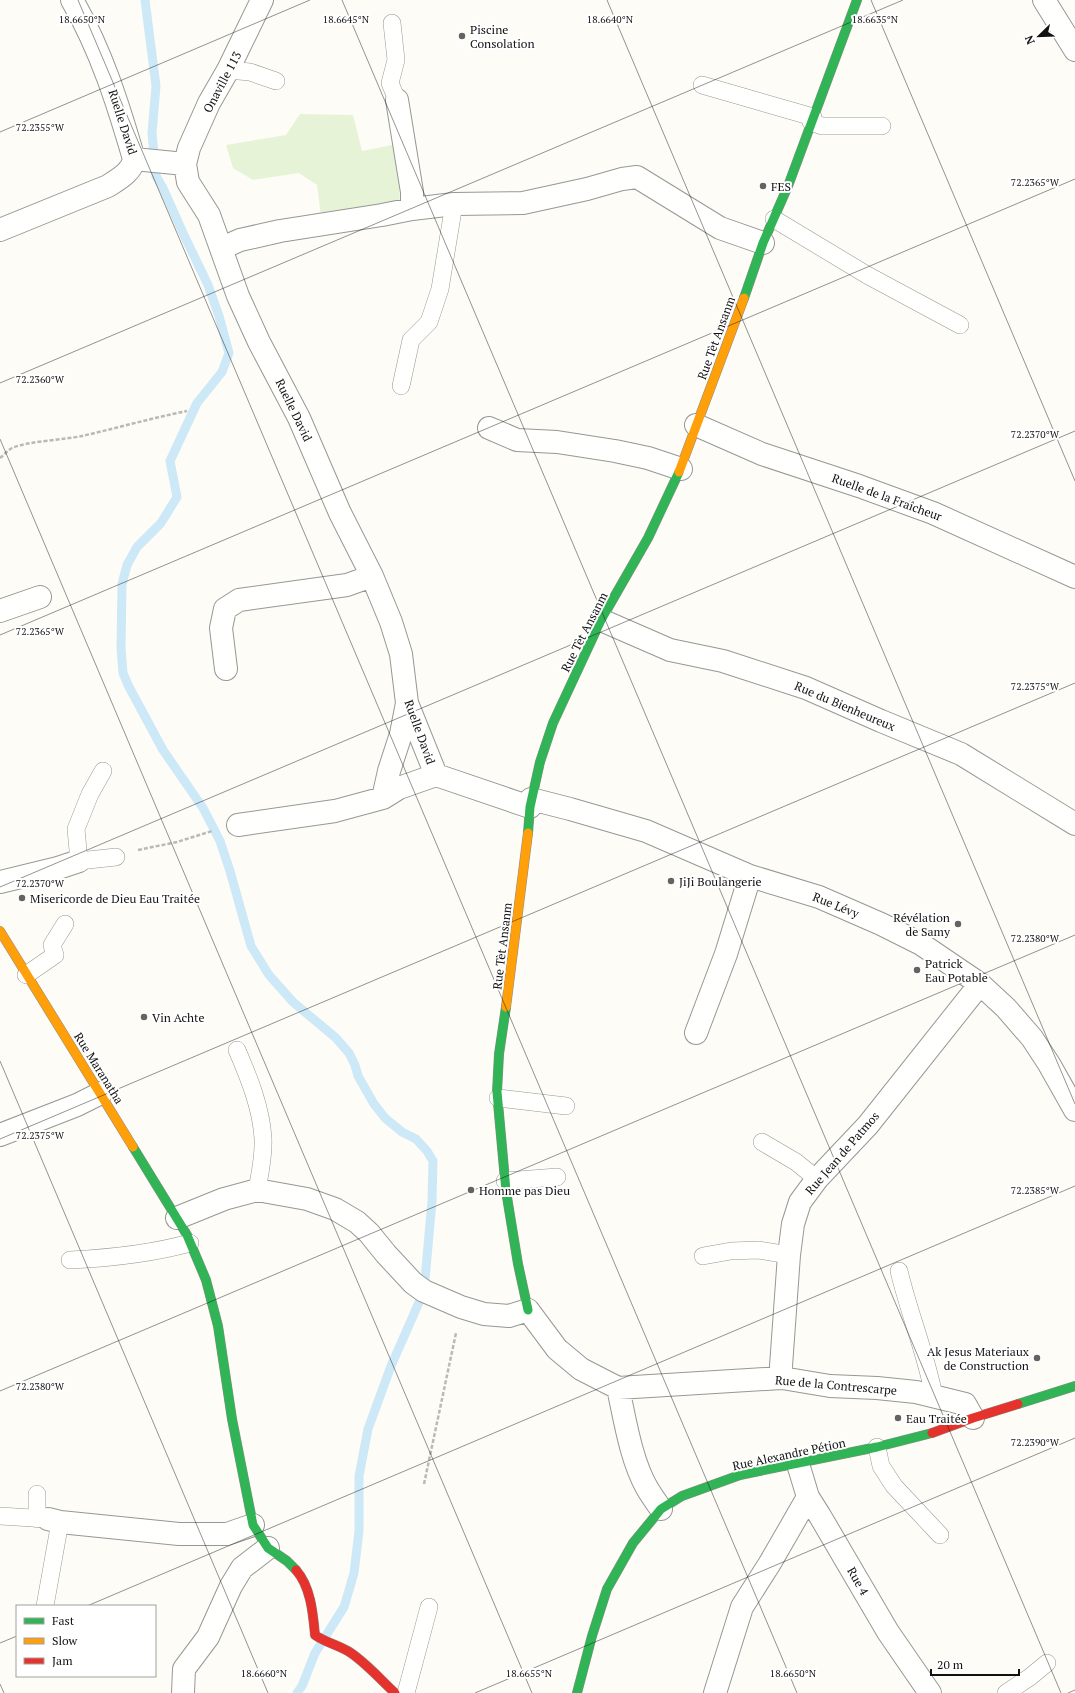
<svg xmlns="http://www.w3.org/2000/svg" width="1075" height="1693" font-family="'PT Serif',serif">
<rect width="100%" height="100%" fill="#fdfcf7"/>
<path fill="#e7f3d7" d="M 300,114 L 353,115 L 362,151 L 397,144 L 400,204 L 321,217 L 317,185 L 299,173 L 253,180 L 233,168 L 226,145 L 286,135 Z"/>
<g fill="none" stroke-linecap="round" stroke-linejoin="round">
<path stroke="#cde8f7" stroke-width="9" d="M 145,0 L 156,86 L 152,133 L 156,176 L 163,188 L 183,233 L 208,285 L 219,316 L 229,353 L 222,372 L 197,403 L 170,461 L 177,497 L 161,523 L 137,547 L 127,565 L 122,584 L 121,648 L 123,673 L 128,685 L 163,750 L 203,808 L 220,841 L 230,871 L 251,946 L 269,975 L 293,1002 L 336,1038 L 349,1053 L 355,1065 L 358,1076 L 374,1104 L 385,1118 L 402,1132 L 416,1139 L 427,1151 L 433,1161 L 432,1201 L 424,1291 L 391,1366 L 368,1429 L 359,1476 L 359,1531 L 354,1573 L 344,1607 L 315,1653 L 302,1686 L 297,1693"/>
<defs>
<path id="lane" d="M 392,23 L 396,60 L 390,83 L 397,100
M 228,70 L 250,72 L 276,81
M 702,85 L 813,117
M 811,122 L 822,126 L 882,126
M 774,219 L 867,275 L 960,325
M 401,386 L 411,340 L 429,322 L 440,289 L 454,204
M 103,771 L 90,794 L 76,829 L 79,861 L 116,857
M 26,975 L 55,955 L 52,945 L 65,924
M 237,1050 C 249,1078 261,1107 263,1138 C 264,1156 260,1173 257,1190
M 498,1098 L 566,1106
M 762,1142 L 796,1162 L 817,1179
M 505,1181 L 557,1177
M 703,1256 L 731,1251 L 758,1250 L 789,1255
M 70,1260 C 111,1258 150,1254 190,1243
M 899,1271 C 909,1313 926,1354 934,1396
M 877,1447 L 881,1466 L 894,1486 L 940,1535
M 37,1494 L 37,1519
M 0,1516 L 48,1519
M 45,1606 L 60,1522
M 406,1693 L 429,1607
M 1006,1693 L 1030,1677 L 1047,1663"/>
<path id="street" d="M 262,0 L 228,70 L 209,103 L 189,148 L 185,164 L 188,182 L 209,215 L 238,296 L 259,342 L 299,418 L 340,513 L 372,576 L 391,622 L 401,654 L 407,703 L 436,775 L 530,807
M 1044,0 L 1075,50
M 397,100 L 412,192 L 412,209
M 134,159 L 185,164
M 0,230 L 108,186 C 119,179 132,172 134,159 C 118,104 101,50 72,0
M 222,248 L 240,240 L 280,231 L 382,215 L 412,209 L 454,204 L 523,203 L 587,189 L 622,179 L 637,177 L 720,228 L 763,243
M 696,425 L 762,454 L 859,486 L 933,513 L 1075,577
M 489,428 L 517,440 L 557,442 L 615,451 L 648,458 L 681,469
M 0,611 L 40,597
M 601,620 L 670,650 L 723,661 L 806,688 L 881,721 L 961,754 L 1075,824
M 226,669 L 221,628 L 225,609 L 239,600 L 347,585 L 372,576
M 383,798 L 389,771 L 401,734 L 407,703
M 531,799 L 570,809 L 646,831 L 750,876 L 819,897 L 881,924 L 921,944 L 980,984 L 1006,1008 L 1032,1038 L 1049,1064 L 1075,1110
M 238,825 L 335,811 L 383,798 L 399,788 L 436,775
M 0,882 L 58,868 L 79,861
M 696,1033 L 726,954 L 750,876
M 0,1135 L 77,1105 L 101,1093
M 177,1218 L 224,1199 L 257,1190 L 307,1199 L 335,1209 L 357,1222 L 369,1233 L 386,1254 L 413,1283 L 424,1291 L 461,1307 L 484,1314 L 509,1316 L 528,1310 L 557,1349 L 581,1369 L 618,1388 C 625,1420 631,1460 647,1488 C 651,1495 656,1502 661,1509
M 782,1378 L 781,1366 L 789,1255 L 793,1224 L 800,1202 L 817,1179 L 868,1125 L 980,984
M 618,1388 L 782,1378 L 830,1386 L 877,1388 L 916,1392 L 965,1404 L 973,1418
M 798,1464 L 808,1497 L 820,1516 L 888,1632 L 930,1693
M 48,1519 L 60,1522 L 179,1534 L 227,1534 L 253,1525
M 183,1693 L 184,1669 L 208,1637 L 231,1586 L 242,1568 L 268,1548
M 715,1693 L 742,1607 L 770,1563 L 808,1497"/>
<path id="fast" d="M 744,298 L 763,243 L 788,186 L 857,0
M 528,833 L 530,807 L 540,762 L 553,723 L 601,620 L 648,538 L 679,472
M 506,1007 L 499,1054 L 497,1092 L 506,1191 L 518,1264 L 528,1310
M 133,1147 L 187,1235 L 206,1280 L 218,1326 L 232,1419 L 253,1525 L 268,1548 L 287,1561 L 296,1570
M 1018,1404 L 1075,1386
M 577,1693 L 592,1636 L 607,1589 L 633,1543 L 661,1509 L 682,1496 L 740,1475 L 877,1447 L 932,1433"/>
<path id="slow" d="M 679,472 L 744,298
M 0,931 L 133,1147
M 506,1007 L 528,833"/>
<path id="jam" d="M 932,1433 L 973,1418 L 1018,1404
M 296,1570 C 311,1587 313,1614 315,1635 C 326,1643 339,1645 351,1653 C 367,1664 381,1680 395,1693"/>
</defs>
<use href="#lane" stroke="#979795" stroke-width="18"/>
<use href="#street" stroke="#979795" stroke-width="24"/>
<use href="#fast" stroke="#8e8d8b" stroke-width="10"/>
<use href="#slow" stroke="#8e8d8b" stroke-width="10"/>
<use href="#jam" stroke="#8e8d8b" stroke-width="10"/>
<path stroke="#b9b9b8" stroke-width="2.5" stroke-dasharray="4 2" stroke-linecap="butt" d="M 0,458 C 4,455 8,450 12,448 C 28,441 63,440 82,436 C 117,428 152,418 187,411
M 138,850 L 177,842 L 212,831
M 424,1484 L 456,1333"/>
<use href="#lane" stroke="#fffffe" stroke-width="17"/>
<use href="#street" stroke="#fffffe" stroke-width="22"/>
<use href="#fast" stroke="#30b455" stroke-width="9"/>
<use href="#slow" stroke="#ff9f0a" stroke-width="9"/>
<use href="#jam" stroke="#e5322d" stroke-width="9"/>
</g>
<path fill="none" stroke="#111" stroke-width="1" stroke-opacity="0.45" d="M 78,0 L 797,1693M 342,0 L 1061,1693M 607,0 L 1075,1104M 871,0 L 1075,481M 0,132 L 310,0M 0,383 L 903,0M 0,439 L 532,1693M 0,635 L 1075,179M 0,887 L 1075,431M 0,1061 L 268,1693M 0,1139 L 1075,683M 0,1391 L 1075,935M 87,1606 L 1075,1186M 0,1643 L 17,1636M 0,1684 L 4,1693M 475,1693 L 1075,1438M 1068,1693 L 1075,1690"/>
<g fill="#646362" stroke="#fff" stroke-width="1.5">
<circle cx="462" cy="36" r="4"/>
<circle cx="763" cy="186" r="4"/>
<circle cx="671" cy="881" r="4"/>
<circle cx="22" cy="898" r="4"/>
<circle cx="958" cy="924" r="4"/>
<circle cx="917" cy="970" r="4"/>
<circle cx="144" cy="1017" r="4"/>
<circle cx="471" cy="1190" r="4"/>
<circle cx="1037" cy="1358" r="4"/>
<circle cx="898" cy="1418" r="4"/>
</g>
<g text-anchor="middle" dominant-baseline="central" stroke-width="4" stroke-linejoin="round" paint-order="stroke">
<g font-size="12" fill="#111" stroke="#fff" text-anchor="start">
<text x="470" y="29">Piscine<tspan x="470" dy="14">Consolation</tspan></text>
<text x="771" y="186">FES</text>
<text x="679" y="881">JiJi Boulangerie</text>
<text x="30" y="898">Misericorde de Dieu Eau Traitée</text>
<text x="950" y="917" text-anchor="end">Révélation<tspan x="950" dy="14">de Samy</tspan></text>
<text x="925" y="963">Patrick<tspan x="925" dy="14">Eau Potable</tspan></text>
<text x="152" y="1017">Vin Achte</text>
<text x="479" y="1190">Homme pas Dieu</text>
<text x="1029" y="1351" text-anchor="end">Ak Jesus Materiaux<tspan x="1029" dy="14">de Construction</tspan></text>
<text x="906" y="1418">Eau Traitée</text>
</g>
<g font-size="12" fill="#111" stroke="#fff">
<text transform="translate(222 82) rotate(-62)">Onaville 113</text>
<text transform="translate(123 122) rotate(72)">Ruelle David</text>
<text transform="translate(716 338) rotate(-70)">Rue Tèt Ansanm</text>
<text transform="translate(294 410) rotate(64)">Ruelle David</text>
<text transform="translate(887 497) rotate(20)">Ruelle de la Fraîcheur</text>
<text transform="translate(584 632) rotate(-63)">Rue Tèt Ansanm</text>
<text transform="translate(845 706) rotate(23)">Rue du Bienheureux</text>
<text transform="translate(420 732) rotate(70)">Ruelle David</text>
<text transform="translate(836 905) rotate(22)">Rue Lévy</text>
<text transform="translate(502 946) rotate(-83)">Rue Tèt Ansanm</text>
<text transform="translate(99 1068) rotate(58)">Rue Maranatha</text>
<text transform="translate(842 1153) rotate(-49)">Rue Jean de Patmos</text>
<text transform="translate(836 1385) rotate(5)">Rue de la Contrescarpe</text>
<text transform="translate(789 1454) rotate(-12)">Rue Alexandre Pétion</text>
<text transform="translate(858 1581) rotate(60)">Rue 4</text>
</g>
</g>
<g font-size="10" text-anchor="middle" fill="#111" stroke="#fff" stroke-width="4" stroke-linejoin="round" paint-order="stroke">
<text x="82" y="23">18.6650°N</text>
<text x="346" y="23">18.6645°N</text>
<text x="610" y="23">18.6640°N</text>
<text x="875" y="23">18.6635°N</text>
<text x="40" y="131">72.2355°W</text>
<text x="1035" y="186">72.2365°W</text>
<text x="40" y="383">72.2360°W</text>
<text x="1035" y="438">72.2370°W</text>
<text x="40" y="635">72.2365°W</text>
<text x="1035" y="690">72.2375°W</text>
<text x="40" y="887">72.2370°W</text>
<text x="1035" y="942">72.2380°W</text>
<text x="40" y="1139">72.2375°W</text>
<text x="1035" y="1194">72.2385°W</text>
<text x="40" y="1390">72.2380°W</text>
<text x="1035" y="1446">72.2390°W</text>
<text x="264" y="1677">18.6660°N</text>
<text x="529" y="1677">18.6655°N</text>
<text x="793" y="1677">18.6650°N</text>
</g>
<rect x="16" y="1605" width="140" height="72" fill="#ffffff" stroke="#a0a0a0"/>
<rect x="24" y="1618" width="20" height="6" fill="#30b455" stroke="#a0a0a0"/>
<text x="52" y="1625" font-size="12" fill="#111111">Fast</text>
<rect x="24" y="1638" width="20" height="6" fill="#ff9f0a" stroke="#a0a0a0"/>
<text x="52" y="1645" font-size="12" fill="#111111">Slow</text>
<rect x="24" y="1658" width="20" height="6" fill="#e5322d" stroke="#a0a0a0"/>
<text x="52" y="1665" font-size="12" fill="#111111">Jam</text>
<g transform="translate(1039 36) rotate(247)" stroke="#ffffff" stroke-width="3" paint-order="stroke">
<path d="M0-3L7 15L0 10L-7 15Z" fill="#111111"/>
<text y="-6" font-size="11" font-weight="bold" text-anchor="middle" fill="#111111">N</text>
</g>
<path d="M931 1669v6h88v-6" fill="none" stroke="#111111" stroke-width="2"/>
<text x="937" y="1669" font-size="12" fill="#111111" stroke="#ffffff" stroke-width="3" paint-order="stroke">20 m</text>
</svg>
